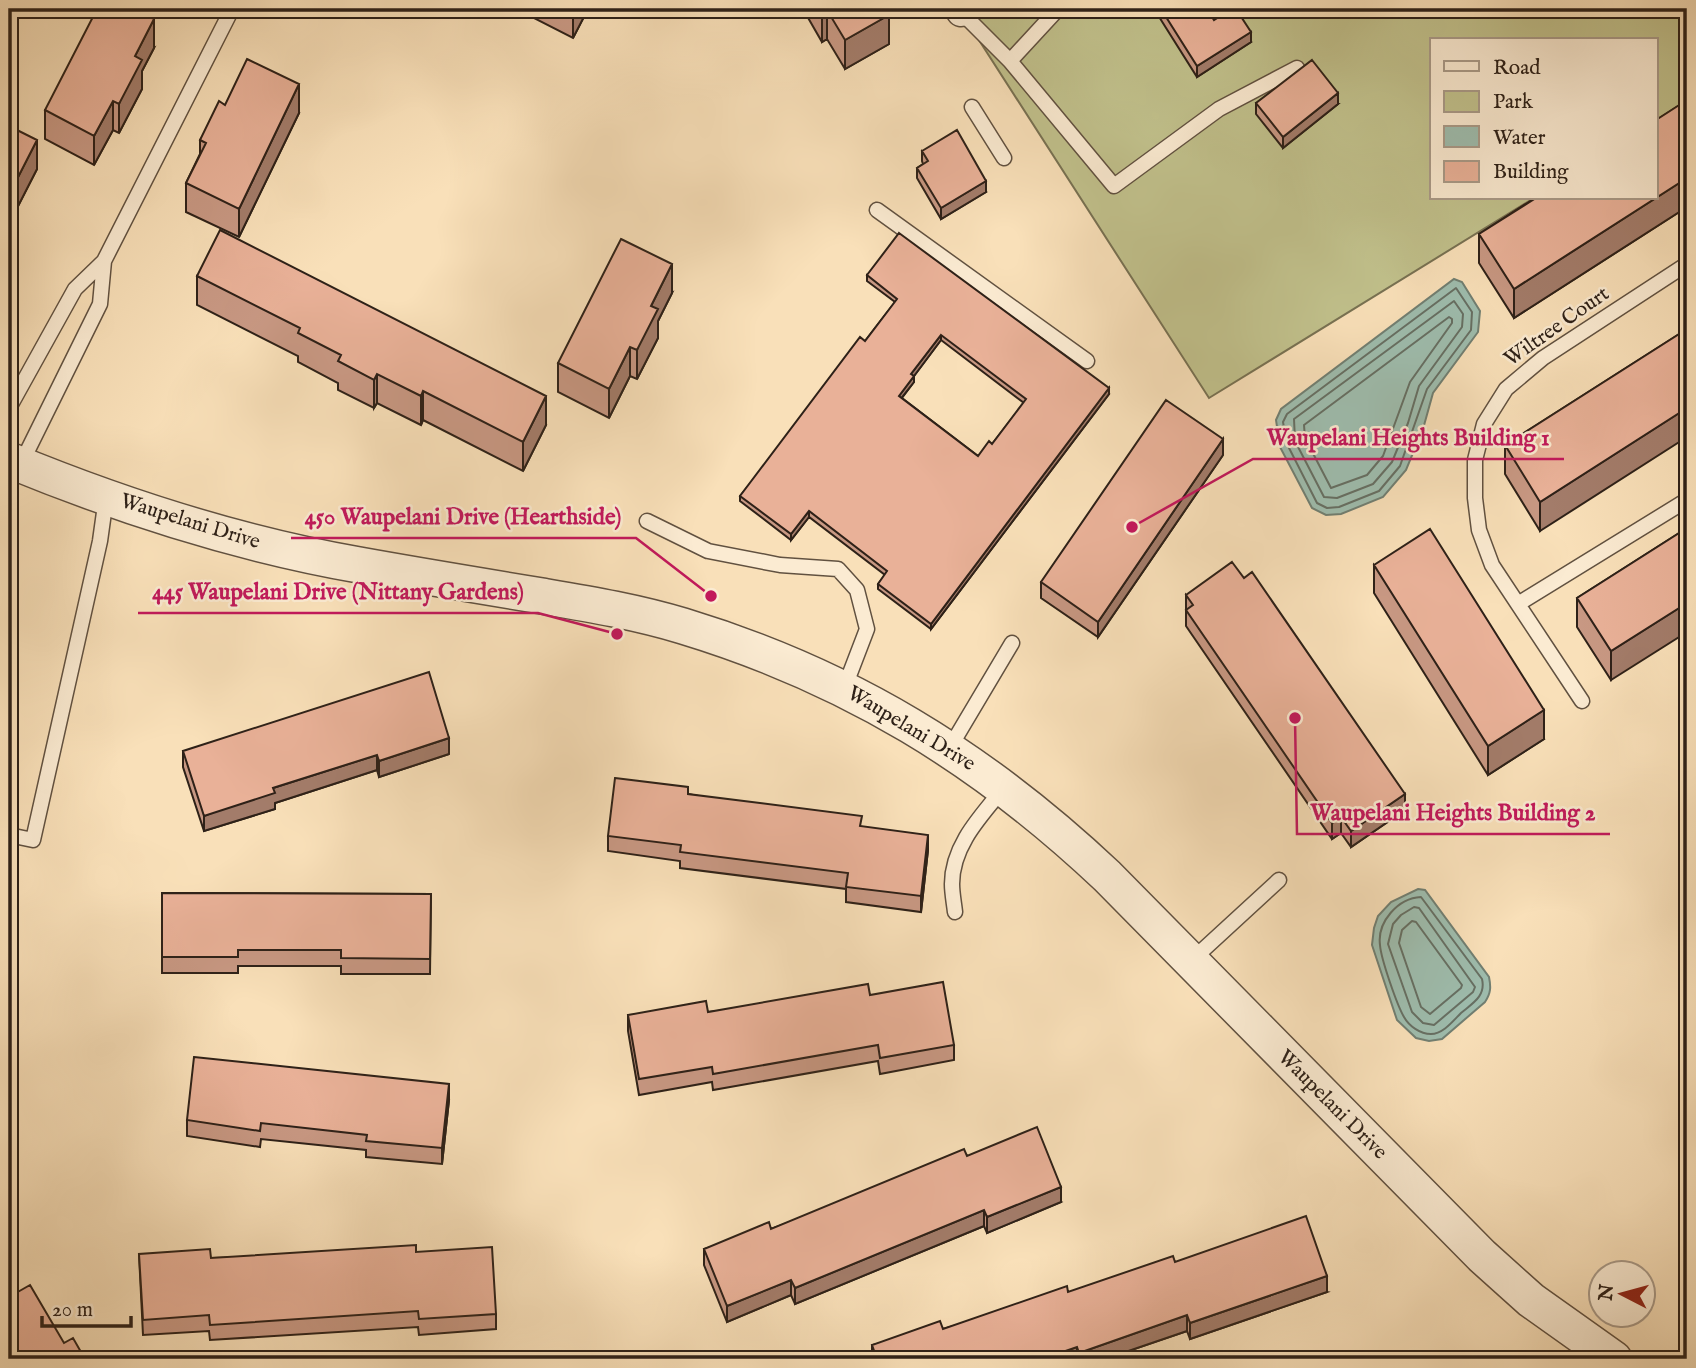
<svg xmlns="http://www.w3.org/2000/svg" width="1696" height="1368" font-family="'IM FELL English',serif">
<rect width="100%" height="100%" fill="#f9e0b9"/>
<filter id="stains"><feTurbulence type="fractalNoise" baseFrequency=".00286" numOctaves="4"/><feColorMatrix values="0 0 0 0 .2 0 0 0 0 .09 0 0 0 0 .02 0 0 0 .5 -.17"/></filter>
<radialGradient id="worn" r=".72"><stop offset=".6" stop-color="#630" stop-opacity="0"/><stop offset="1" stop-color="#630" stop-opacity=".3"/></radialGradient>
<path fill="#c1c18c" stroke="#787152" stroke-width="2" d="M 959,9 L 1687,9 L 1687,100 L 1656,122 L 1656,40 L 1432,40 L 1432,198 L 1534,198 L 1209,398 Z"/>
<path fill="#9ebdae" stroke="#717f72" stroke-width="2" d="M 1454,279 L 1462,282 L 1480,311 L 1478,332 L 1433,393 L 1423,429 L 1406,470 L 1383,497 L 1341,514 L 1326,515 L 1312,508 L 1280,447 L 1276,420 L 1281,409 Z
M 1418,889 L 1425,890 L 1489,977 C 1491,987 1491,993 1485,1002 L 1442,1039 L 1429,1041 L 1416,1038 L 1397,1020 L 1372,945 L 1374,928 L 1378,916 L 1391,902 Z"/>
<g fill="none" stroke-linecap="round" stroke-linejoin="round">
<path stroke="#666f63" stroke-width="2" d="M 1456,288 L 1472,312 L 1471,330 L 1427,389 L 1400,466 L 1379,491 L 1339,507 L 1327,508 L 1317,503 L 1287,444 L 1283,422 L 1287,414 Z
M 1454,301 L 1463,314 L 1462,327 L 1419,386 L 1408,423 L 1392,462 L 1373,484 L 1337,498 L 1324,497 L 1295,441 L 1294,419 Z
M 1449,317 L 1452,319 L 1452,323 L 1410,382 L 1383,456 L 1367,475 L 1331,488 L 1305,438 L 1304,425 Z
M 1421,897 L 1482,979 C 1486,996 1473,1003 1461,1013 C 1453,1021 1443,1034 1431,1034 C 1420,1034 1409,1026 1404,1017 C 1397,1005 1381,959 1380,945 C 1377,922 1398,898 1421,897 Z
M 1414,907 L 1419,908 L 1475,987 L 1473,992 L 1434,1025 L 1423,1023 L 1412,1012 L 1388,944 L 1393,924 L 1401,915 Z
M 1412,921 L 1416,922 L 1462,985 L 1461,988 L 1430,1014 L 1421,1007 L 1399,943 L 1402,930 Z"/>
<defs>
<path id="service" d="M 961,12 L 1010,61 L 1114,186 L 1219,109 L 1297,68
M 1010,61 L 1058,9
M 972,107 L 1004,158
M 877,210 L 1087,361
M 9,408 L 75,289 L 104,261 L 232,9
M 21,464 L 100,304 L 104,261
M 647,521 L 708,551 L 780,565 L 838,569 L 857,590 L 867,629 L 844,689
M 1518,604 L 1687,500
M 1582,701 L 1492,565 L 1479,530 L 1475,498 L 1475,460 L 1484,424 L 1506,389 L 1543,358 L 1687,264
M 949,749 L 1012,643
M 9,835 L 33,840 L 100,541 L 106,498
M 955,912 C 954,903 952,893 952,884 C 952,846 980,817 1003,789
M 1192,960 L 1279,880"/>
<path id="minor" d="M 959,9 L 961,12"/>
<path id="tertiary" d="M 9,460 C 121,506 239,544 359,565 C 420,576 481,586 542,596 C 589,604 637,612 683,626 C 848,676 982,758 1107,876 L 1482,1256 L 1531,1300 L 1614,1359"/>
</defs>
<use href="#service" stroke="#615140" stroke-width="17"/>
<use href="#minor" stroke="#615140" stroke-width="31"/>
<use href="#tertiary" stroke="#615140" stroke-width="38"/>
<use href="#service" stroke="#fbebd2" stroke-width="14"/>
<use href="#minor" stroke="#fbebd2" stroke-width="28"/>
<use href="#tertiary" stroke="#fbebd2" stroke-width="35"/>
</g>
<path fill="#c89883" stroke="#2e2118" stroke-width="2" fill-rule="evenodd" d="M 522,9 L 588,9 L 573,38 L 522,12 Z
M 803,9 L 885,9 L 889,44 L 845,69 L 827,39 L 822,42 Z
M 1156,9 L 1207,9 L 1214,20 L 1251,42 L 1197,77 L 1156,12 Z
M 154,48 L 142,71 L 142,89 L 119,133 L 113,130 L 94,165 L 45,139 L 45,110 Z
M 1687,95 L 1687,207 L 1514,318 L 1479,263 L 1479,234 L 1686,101 L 1686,96 Z
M 1256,103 L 1338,104 L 1283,148 L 1256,114 Z
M 225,105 L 299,113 L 239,237 L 186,212 L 186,183 L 200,154 L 200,140 Z
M 9,126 L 37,169 L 14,214 L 9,212 Z
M 922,151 L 986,192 L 941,219 L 917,178 L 917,168 L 923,164 L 922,161 Z
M 867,275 L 1109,394 L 931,629 L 878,589 L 878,584 L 885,575 L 809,517 L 791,540 L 740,501 L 740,496 L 865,341 L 895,302 L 867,281 ZM 941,340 L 1024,403 L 992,444 L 978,456 L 902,398 L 914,382 L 914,376 Z
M 197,276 L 546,425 L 523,471 L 423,420 L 421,425 L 377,403 L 374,408 L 338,390 L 338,383 L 298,362 L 298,356 L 197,305 Z
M 672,293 L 658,321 L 658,338 L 637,379 L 630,376 L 609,418 L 558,392 L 558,363 Z
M 1687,329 L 1540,531 L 1505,474 L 1505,445 Z
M 1223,455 L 1098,637 L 1041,598 L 1041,582 Z
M 1687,528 L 1611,680 L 1577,627 L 1577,598 Z
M 1374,565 L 1544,739 L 1488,775 L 1374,593 Z
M 1186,595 L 1405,810 L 1351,847 L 1341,833 L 1332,839 L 1186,626 Z
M 183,751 L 449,754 L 379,777 L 377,770 L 275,803 L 275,809 L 204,831 L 183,767 Z
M 688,794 L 862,827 L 928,850 L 921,912 L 846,902 L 846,889 L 680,868 L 680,861 L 608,851 L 608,836 Z
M 162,893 L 431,894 L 430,974 L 341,974 L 341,966 L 238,966 L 238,973 L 162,973 Z
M 870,995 L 954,1045 L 954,1060 L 880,1074 L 878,1061 L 713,1090 L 712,1082 L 639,1095 L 628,1031 L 628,1015 L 708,1012 Z
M 449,1100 L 442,1164 L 366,1157 L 366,1150 L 261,1139 L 260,1147 L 187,1136 L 187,1120 Z
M 967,1156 L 1061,1202 L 987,1233 L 984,1226 L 795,1304 L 791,1295 L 727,1322 L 704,1265 L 704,1249 L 771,1229 Z
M 416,1252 L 496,1314 L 496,1329 L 419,1335 L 418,1327 L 210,1340 L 209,1331 L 143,1335 L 139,1254 L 211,1258 Z
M 1175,1262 L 1327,1292 L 1190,1339 L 1187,1331 L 1105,1359 L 872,1359 L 872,1345 L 943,1329 Z"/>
<path fill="#a37c6a" stroke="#2e2118" stroke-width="2" d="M 573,9 L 588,9 L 573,38 Z
M 827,10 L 827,39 L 822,42 L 822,13 Z
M 889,15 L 889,44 L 845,69 L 845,40 Z
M 154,19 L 154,48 L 142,71 L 142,89 L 119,133 L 119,104 L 135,56 Z
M 1251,32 L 1251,42 L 1197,77 L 1197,66 Z
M 299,84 L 299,113 L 239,237 L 239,209 Z
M 1338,93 L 1338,104 L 1283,148 L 1283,137 Z
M 113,101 L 113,130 L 94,165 L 94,136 Z
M 37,140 L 37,169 L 14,214 L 14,185 Z
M 1687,178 L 1687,207 L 1514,318 L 1514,289 Z
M 986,181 L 986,192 L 941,219 L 941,208 Z
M 672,264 L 672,293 L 658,321 L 658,338 L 637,379 L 637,350 L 651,306 Z
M 941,335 L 941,340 L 911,380 L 911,374 Z
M 630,347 L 630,376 L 609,418 L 609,389 Z
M 377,374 L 377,403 L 374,408 L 374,380 Z
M 914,376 L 914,382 L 899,401 L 899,396 Z
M 1109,388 L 1109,394 L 931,629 L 931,624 Z
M 423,391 L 423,420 L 421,425 L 421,396 Z
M 546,396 L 546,425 L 523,471 L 523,442 Z
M 1687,408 L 1687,437 L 1540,531 L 1540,502 Z
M 1223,439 L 1223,455 L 1098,637 L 1098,622 Z
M 809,511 L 809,517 L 791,540 L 791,534 Z
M 1687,603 L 1687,632 L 1611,680 L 1611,651 Z
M 1544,710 L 1544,739 L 1488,775 L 1488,746 Z
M 449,738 L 449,754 L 379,777 L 379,761 Z
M 377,755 L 377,770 L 275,803 L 275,809 L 204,831 L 204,816 L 273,788 Z
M 1405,794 L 1405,810 L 1351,847 L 1351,831 Z
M 1341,817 L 1341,833 L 1332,839 L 1332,823 Z
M 928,835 L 928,850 L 921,912 L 921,896 Z
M 449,1084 L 449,1100 L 442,1164 L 442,1148 Z
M 1061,1187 L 1061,1202 L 987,1233 L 987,1217 Z
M 984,1210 L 984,1226 L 795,1304 L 795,1288 Z
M 1327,1276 L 1327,1292 L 1190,1339 L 1190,1323 Z
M 791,1280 L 791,1295 L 727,1322 L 727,1306 Z
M 1187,1315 L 1187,1331 L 1105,1359 L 1079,1359 L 1079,1353 Z
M 1077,1347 L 1077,1359 L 1042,1359 Z"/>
<path fill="#e9b198" stroke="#2e2118" stroke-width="2" fill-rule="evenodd" d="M 97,9 L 134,9 L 154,19 L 135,56 L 142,60 L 119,104 L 113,101 L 94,136 L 45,110 Z
M 819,9 L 885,9 L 889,15 L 845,40 L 827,10 L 822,13 Z
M 1161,9 L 1207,9 L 1214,20 L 1231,9 L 1236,9 L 1251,32 L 1197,66 Z
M 247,59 L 299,84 L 239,209 L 186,183 L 206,143 L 200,140 L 219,101 L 225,105 Z
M 1312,60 L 1338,93 L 1283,137 L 1256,103 Z
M 1687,100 L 1687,178 L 1514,289 L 1479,234 L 1536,198 L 1656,198 L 1656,120 Z
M 9,126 L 37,140 L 14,185 L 9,183 Z
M 957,130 L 986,181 L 941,208 L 917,168 L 928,161 L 922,151 Z
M 220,230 L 546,396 L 523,442 L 423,391 L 421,396 L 377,374 L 374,380 L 338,361 L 341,355 L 298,333 L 300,328 L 197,276 Z
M 899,233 L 1109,388 L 931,624 L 878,584 L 887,571 L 809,511 L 791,534 L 740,496 L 860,337 L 865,341 L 897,299 L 867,275 ZM 941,335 L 1026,399 L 992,444 L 989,441 L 978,456 L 899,396 L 914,376 L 911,374 Z
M 621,239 L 672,264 L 651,306 L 658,309 L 637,350 L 630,347 L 609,389 L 558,363 Z
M 1687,329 L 1687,408 L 1540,502 L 1505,445 Z
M 1166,400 L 1223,439 L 1098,622 L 1041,582 Z
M 1687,528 L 1687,603 L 1611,651 L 1577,598 Z
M 1430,529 L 1544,710 L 1488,746 L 1374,565 Z
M 1232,562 L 1244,578 L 1252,572 L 1405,794 L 1351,831 L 1341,817 L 1332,823 L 1186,610 L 1193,605 L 1186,595 Z
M 429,672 L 449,738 L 379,761 L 377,755 L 273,788 L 275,793 L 204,816 L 183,751 Z
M 615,778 L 688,787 L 688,794 L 862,816 L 860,826 L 928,835 L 921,896 L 846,887 L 848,873 L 680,852 L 681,845 L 608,836 Z
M 162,893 L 431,894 L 430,959 L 341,958 L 341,950 L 238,950 L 238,957 L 162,957 Z
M 943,982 L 954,1045 L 880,1058 L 878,1045 L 713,1074 L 712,1067 L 639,1079 L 628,1015 L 706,1001 L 708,1012 L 868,984 L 870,995 Z
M 194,1057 L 449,1084 L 442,1148 L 366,1141 L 367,1135 L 261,1123 L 260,1131 L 187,1120 Z
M 1037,1127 L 1061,1187 L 987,1217 L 984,1210 L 795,1288 L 791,1280 L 727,1306 L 704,1249 L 769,1222 L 771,1229 L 964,1149 L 967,1156 Z
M 1306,1216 L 1327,1276 L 1190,1323 L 1187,1315 L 1079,1353 L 1077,1347 L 1042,1359 L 877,1359 L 872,1345 L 940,1321 L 943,1329 L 1067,1286 L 1068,1292 L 1173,1256 L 1175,1262 Z
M 416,1245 L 416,1252 L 492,1247 L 496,1314 L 419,1319 L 418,1311 L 210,1325 L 209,1315 L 143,1320 L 139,1254 L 210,1249 L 211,1258 Z
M 30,1285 L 64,1343 L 73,1338 L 85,1359 L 9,1359 L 9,1297 Z"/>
<g text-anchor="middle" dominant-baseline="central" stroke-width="5" stroke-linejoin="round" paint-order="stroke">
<g font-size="21" fill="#2e2118" stroke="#fbebd2">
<text transform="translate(1557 327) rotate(-35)">Wiltree Court</text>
<text transform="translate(190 522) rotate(17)">Waupelani Drive</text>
<text transform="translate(911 729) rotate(31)">Waupelani Drive</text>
<text transform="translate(1332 1105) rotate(45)">Waupelani Drive</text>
</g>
</g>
<path fill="none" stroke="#c2185b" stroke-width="2.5" d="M1132 527L1253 459H1564M711 596L636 538H291M617 634L538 613H138M1295 718L1297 834H1610"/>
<g fill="#c2185b" stroke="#fbebd2" stroke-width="2.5">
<circle cx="1132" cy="527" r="7"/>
<circle cx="711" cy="596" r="7"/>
<circle cx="617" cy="634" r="7"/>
<circle cx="1295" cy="718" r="7"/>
</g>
<g font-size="23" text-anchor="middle" font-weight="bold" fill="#c2185b" stroke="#fbebd2" stroke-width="5" stroke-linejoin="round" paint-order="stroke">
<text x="1408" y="445">Waupelani Heights Building 1</text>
<text x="463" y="524">450 Waupelani Drive (Hearthside)</text>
<text x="338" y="599">445 Waupelani Drive (Nittany Gardens)</text>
<text x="1453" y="820">Waupelani Heights Building 2</text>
</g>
<rect width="1696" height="1368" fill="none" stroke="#f9e0b9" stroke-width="35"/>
<rect x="10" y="10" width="1675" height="1347" fill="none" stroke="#2e2118" stroke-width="3.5"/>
<rect x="18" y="18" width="1661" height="1333" fill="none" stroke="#2e2118" stroke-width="2"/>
<rect x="1430" y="38" width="228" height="161" fill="#fbebd2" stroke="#a99a88" stroke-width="2"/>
<rect x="1444" y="61" width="35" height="10" fill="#fbebd2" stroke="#a99a88" stroke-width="2"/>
<text x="1493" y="74" font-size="21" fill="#2e2118">Road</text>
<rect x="1444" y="91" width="35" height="21" fill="#c1c18c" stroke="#a99a88" stroke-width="2"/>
<text x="1493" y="108" font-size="21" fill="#2e2118">Park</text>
<rect x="1444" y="126" width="35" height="21" fill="#9ebdae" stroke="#a99a88" stroke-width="2"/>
<text x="1493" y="144" font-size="21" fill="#2e2118">Water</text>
<rect x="1444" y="161" width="35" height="21" fill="#e9b198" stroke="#a99a88" stroke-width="2"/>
<text x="1493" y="178" font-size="21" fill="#2e2118">Building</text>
<g transform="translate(1622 1294) rotate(276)"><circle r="33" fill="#fbebd2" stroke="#a99a88" stroke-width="2"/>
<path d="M0-5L12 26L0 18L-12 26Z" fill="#8f2418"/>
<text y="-10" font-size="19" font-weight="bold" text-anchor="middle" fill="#2e2118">N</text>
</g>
<path d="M42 1316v10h89v-10" fill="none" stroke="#2e2118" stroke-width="3.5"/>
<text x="52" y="1316" font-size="21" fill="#2e2118" stroke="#fbebd2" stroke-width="5" paint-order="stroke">20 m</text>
<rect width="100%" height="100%" filter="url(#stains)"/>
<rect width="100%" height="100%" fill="url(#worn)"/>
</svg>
